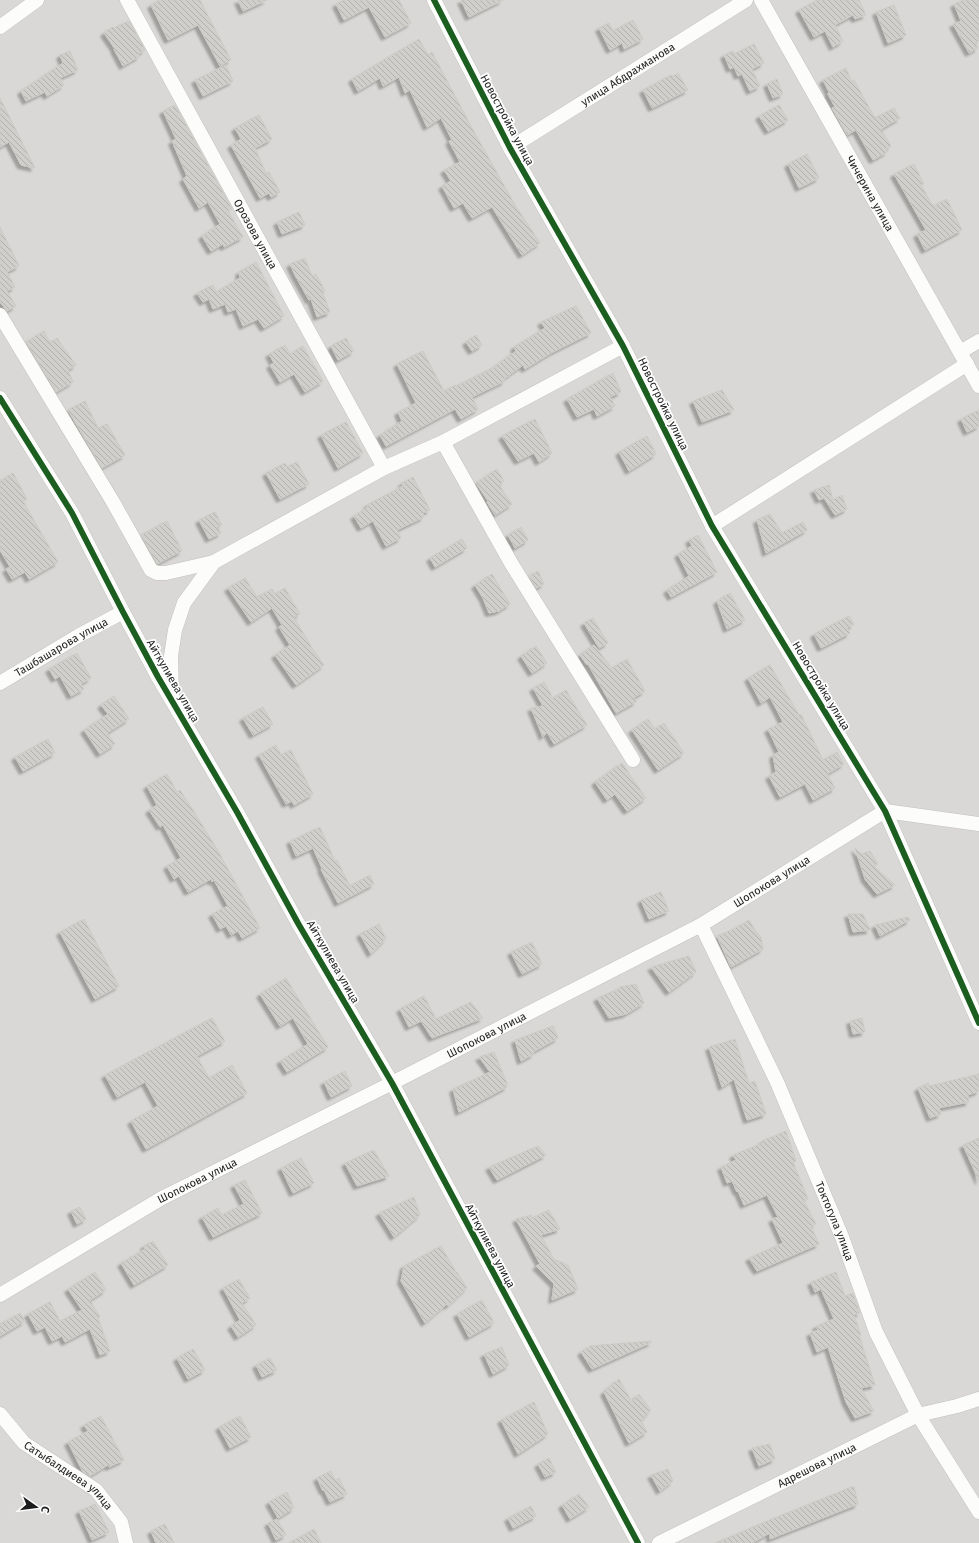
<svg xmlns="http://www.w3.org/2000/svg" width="979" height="1543" font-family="'Fira Sans',sans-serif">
<defs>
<pattern id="building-back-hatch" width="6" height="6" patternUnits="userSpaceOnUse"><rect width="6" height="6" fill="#d1cfcb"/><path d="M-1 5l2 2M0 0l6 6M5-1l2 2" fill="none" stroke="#b3b1ae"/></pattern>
<filter id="shadow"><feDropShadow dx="-3.5" dy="3.5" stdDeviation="1" flood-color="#0004"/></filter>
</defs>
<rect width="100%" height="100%" fill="#eae9e4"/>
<path fill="#d9d8d6" d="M 0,0 L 979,0 L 979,1543 L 0,1543 Z"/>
<path fill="url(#building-back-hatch)" stroke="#cdcbc6" filter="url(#shadow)" d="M 159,0 L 200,0 L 231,60 L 220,66 L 198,25 L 168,40 L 151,5 Z
M 238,0 L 267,0 L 243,11 Z
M 344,0 L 399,0 L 411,23 L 385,37 L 369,7 L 344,20 L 336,4 Z
M 461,0 L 503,0 L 469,17 Z
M 817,0 L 859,0 L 866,15 L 855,19 L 853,15 L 835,25 L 843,41 L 833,47 L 825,31 L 814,37 L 799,10 Z
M 963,0 L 979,0 L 979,41 L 975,43 L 978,48 L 969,53 L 953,24 L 961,21 L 954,4 Z
M 894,5 L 906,35 L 888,43 L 876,12 Z
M 633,20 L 643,39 L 624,49 L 622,43 L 610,50 L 599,28 L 609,23 L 613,31 Z
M 129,21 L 145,50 L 138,54 L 140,56 L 123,66 L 114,49 L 115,49 L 104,33 L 112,27 L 113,28 Z
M 419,39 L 428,55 L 432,52 L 472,128 L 515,205 L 540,243 L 522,255 L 492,207 L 472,218 L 463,203 L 454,208 L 442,186 L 451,181 L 444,170 L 460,162 L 449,141 L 452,140 L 441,118 L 427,127 L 410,90 L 405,93 L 399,77 L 383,86 L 380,78 L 358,91 L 352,79 Z
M 754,44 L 764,63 L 752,69 L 760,86 L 750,91 L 742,74 L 738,76 L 734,67 L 730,69 L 724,55 L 733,51 L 734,54 Z
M 70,51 L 78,70 L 60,78 L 64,85 L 47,96 L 45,92 L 26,101 L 21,91 L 63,63 L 60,55 Z
M 226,65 L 233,81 L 203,96 L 195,80 Z
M 846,68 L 852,82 L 854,80 L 875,118 L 894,108 L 900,118 L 881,129 L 891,146 L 886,149 L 887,152 L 873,160 L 856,130 L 847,135 L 832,108 L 835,107 L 828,94 L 829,92 L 823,80 Z
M 678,73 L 688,90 L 652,108 L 643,90 L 671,75 L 672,77 Z
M 777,79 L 783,94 L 773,98 L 767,84 Z
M 0,98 L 35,168 L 21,165 L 9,142 L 0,147 Z
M 175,105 L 232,209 L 228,211 L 243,237 L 224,247 L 223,244 L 211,251 L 202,236 L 220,224 L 208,202 L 199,208 L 183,179 L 187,176 L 172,141 L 176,139 L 163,111 Z
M 779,105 L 788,120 L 768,131 L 759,116 Z
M 259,115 L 272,139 L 255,148 L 266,173 L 269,172 L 280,192 L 271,197 L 269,193 L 260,198 L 231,145 L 241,139 L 235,128 Z
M 807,154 L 819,178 L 799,188 L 788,164 Z
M 914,164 L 924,184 L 921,185 L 933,206 L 947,199 L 962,230 L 925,250 L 917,234 L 926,230 L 894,174 Z
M 299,212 L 305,225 L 282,234 L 277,222 Z
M 0,227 L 19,266 L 7,272 L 15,287 L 7,291 L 16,306 L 7,311 L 0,302 Z
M 305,258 L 312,276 L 316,274 L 325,291 L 323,293 L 330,312 L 317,317 L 311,299 L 309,300 L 295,275 L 290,264 Z
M 256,262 L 284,316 L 264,328 L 258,319 L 243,326 L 236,309 L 228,312 L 225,304 L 213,309 L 209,299 L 203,302 L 197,293 L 213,285 L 216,292 L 240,278 L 239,272 Z
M 576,306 L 591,333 L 551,353 L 525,369 L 523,365 L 504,379 L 505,381 L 472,397 L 478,409 L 461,419 L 455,409 L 386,446 L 380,435 L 402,421 L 398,412 L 416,403 L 397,364 L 423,351 L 444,391 L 455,385 L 456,386 L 494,367 L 516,351 L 514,347 L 545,328 L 541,322 Z
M 44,331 L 50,343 L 57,338 L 76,365 L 68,370 L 73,382 L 56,392 L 26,342 Z
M 476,335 L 482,345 L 472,351 L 466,342 Z
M 346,338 L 354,351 L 338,360 L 331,346 Z
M 285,345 L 290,354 L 303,346 L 323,381 L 305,392 L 294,374 L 280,382 L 270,365 L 274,363 L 269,354 Z
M 613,373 L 621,392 L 610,397 L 615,406 L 597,416 L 594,409 L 577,417 L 567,399 Z
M 722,390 L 734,410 L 702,422 L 693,401 Z
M 85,401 L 98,428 L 107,424 L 125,455 L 102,468 L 68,410 Z
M 979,410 L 979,426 L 967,432 L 961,419 Z
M 535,419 L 552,453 L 539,462 L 534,453 L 518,461 L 502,436 Z
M 346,422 L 363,453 L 338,468 L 321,435 Z
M 647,436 L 656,454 L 629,471 L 619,452 Z
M 297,462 L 309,484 L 280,499 L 266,473 L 285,463 L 287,467 Z
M 497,469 L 504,481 L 499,485 L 512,504 L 495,515 L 487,502 L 488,501 L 476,483 Z
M 13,473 L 27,499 L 23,501 L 58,562 L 29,579 L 25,572 L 12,579 L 6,569 L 10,567 L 0,550 L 0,481 Z
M 413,477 L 430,510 L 423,513 L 424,517 L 397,530 L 401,538 L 386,546 L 373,521 L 361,528 L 354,516 L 368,507 L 367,505 L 403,486 L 402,483 Z
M 829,485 L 833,500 L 842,495 L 847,509 L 835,515 L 824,498 L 819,500 L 814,490 Z
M 215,512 L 222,525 L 217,527 L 221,533 L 209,539 L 199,520 Z
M 770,514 L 782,533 L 803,522 L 807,530 L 766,553 L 757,520 Z
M 167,521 L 182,551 L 157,564 L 141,535 Z
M 521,527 L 528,540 L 515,548 L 508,535 Z
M 698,535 L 717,572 L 671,597 L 667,590 L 689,576 L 678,554 L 692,546 L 689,540 Z
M 462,539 L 467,548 L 435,567 L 430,558 Z
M 538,571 L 544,584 L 536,588 L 529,576 Z
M 492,574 L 510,604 L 499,611 L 489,613 L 483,598 L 475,585 Z
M 245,578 L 257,597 L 272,589 L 275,594 L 285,588 L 300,614 L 294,617 L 312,648 L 324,665 L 296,685 L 275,655 L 290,645 L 279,627 L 282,625 L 272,608 L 251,622 L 228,588 Z
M 730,593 L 745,620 L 727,629 L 717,601 Z
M 849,616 L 854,624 L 847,628 L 850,633 L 821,648 L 814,634 Z
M 593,618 L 608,643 L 599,648 L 584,623 Z
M 594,645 L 612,668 L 627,659 L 645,691 L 633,698 L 637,701 L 616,713 L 588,664 L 587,665 L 580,655 Z
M 536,646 L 547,663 L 532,673 L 521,656 Z
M 77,653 L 91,678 L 81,684 L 84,689 L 71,696 L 60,676 L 55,679 L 49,669 Z
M 770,665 L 799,715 L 801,714 L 823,760 L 837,752 L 844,764 L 827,774 L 835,788 L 813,800 L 805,784 L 780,797 L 769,776 L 776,772 L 773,755 L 779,752 L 768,729 L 783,722 L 770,697 L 761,703 L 748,678 Z
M 544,682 L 553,698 L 566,690 L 587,725 L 554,744 L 547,732 L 543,737 L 531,708 L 543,706 L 533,688 Z
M 114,696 L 129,719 L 107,733 L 115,744 L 100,754 L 84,730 L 108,714 L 101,705 Z
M 263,707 L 273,724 L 253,735 L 243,718 Z
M 648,719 L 655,729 L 664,723 L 684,753 L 658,770 L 632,730 Z
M 48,739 L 55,753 L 23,771 L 15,757 Z
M 276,745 L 281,755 L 291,750 L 313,794 L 294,805 L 292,801 L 286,804 L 259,755 Z
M 622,763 L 646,798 L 627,811 L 615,794 L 607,800 L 595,782 Z
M 167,774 L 177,792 L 180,790 L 193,810 L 217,849 L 260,928 L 242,938 L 238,931 L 231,935 L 226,926 L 220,929 L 212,914 L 228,906 L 214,880 L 212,882 L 211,879 L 188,892 L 179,876 L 174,879 L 167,866 L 181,858 L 163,825 L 160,827 L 149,810 L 157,805 L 147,786 Z
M 320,827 L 335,861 L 337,860 L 350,886 L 370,875 L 374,884 L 338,903 L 321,869 L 322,868 L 313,848 L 296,856 L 290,841 Z
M 855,848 L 861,854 L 870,851 L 878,864 L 874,866 L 895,885 L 877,894 L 865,879 Z
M 661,892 L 669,911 L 649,919 L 641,900 Z
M 848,914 L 863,914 L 870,930 L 853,932 Z
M 908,917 L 910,920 L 880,936 L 875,925 Z
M 84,919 L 119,986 L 95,999 L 60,932 Z
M 749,920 L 757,933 L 761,937 L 763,949 L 731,967 L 717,936 L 732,930 Z
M 379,924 L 386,939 L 371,954 L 360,934 Z
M 532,942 L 542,964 L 522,974 L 511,952 Z
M 689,956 L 696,972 L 669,992 L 651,967 Z
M 286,978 L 328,1047 L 287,1072 L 280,1061 L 308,1044 L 293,1018 L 280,1026 L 260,994 Z
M 636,984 L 644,1003 L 626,1014 L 609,1018 L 597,998 L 621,988 L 620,987 Z
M 424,996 L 436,1019 L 471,1002 L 483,1018 L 432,1038 L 421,1021 L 409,1027 L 400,1009 Z
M 212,1018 L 225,1041 L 197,1056 L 209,1078 L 232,1065 L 247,1093 L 146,1149 L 131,1121 L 158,1106 L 145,1082 L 117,1097 L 105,1075 Z
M 862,1018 L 865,1032 L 853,1034 L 850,1021 Z
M 553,1026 L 558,1038 L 533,1052 L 534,1054 L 521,1061 L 515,1040 Z
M 735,1039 L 749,1083 L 755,1081 L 766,1114 L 747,1120 L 734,1079 L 722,1087 L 709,1047 Z
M 494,1052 L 507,1083 L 507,1087 L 459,1112 L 453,1089 L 490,1072 L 479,1057 Z
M 345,1071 L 352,1086 L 331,1097 L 324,1082 Z
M 979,1074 L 979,1091 L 968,1095 L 969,1102 L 939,1108 L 941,1114 L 930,1118 L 918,1088 L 928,1083 L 929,1086 Z
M 786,1131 L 796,1161 L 793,1162 L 808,1199 L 804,1201 L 816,1224 L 811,1226 L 819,1244 L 757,1271 L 749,1258 L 783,1243 L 772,1219 L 778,1217 L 767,1195 L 744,1205 L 738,1191 L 737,1192 L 732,1181 L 727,1183 L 721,1167 L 736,1160 L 733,1155 L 763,1143 L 762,1141 Z
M 979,1138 L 979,1181 L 963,1145 Z
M 538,1146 L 546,1155 L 497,1180 L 489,1167 Z
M 374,1150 L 389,1176 L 357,1186 L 345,1163 Z
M 301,1158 L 314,1183 L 293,1193 L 281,1168 Z
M 245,1180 L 262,1213 L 213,1237 L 202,1217 L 218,1208 L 222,1215 L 244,1204 L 234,1185 Z
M 414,1197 L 420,1215 L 394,1237 L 379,1213 Z
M 80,1207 L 86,1219 L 77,1224 L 71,1211 Z
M 549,1210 L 560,1229 L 541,1235 L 554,1259 L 568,1265 L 578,1289 L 552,1300 L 554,1284 L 536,1266 L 540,1264 L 516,1219 L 531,1215 L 532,1218 Z
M 153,1241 L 168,1265 L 134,1285 L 121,1263 L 145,1249 L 144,1246 Z
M 441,1246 L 456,1272 L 457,1272 L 467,1288 L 448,1306 L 447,1304 L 425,1323 L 401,1281 L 404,1266 Z
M 95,1272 L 106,1290 L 90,1300 L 100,1317 L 98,1318 L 110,1351 L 100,1355 L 90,1329 L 65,1342 L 62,1336 L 52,1341 L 45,1327 L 37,1331 L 28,1314 L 50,1302 L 60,1321 L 82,1310 L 68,1289 Z
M 836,1272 L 845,1296 L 853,1293 L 860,1313 L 854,1315 L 861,1335 L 859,1335 L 875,1385 L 861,1388 L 874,1411 L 855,1418 L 846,1402 L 828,1347 L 817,1352 L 810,1333 L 818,1330 L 816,1326 L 834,1319 L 821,1289 L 815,1292 L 811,1282 Z
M 239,1279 L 250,1298 L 242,1303 L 256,1325 L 238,1337 L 231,1326 L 240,1320 L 223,1288 Z
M 482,1300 L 494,1323 L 469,1337 L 457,1314 Z
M 20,1313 L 25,1321 L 0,1336 L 0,1324 Z
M 651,1341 L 652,1342 L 592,1369 L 581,1352 L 590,1346 Z
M 502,1347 L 509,1365 L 493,1374 L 484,1354 Z
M 193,1349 L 205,1370 L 188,1379 L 177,1358 Z
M 270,1358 L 277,1370 L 262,1377 L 256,1365 Z
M 619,1379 L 632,1402 L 639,1394 L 651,1410 L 641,1421 L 647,1432 L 629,1443 L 604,1392 Z
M 534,1402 L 548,1434 L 518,1454 L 501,1420 Z
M 101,1416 L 124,1460 L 109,1467 L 108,1465 L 90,1476 L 83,1472 L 68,1442 L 88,1431 L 84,1425 Z
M 240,1416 L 251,1437 L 230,1448 L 219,1427 Z
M 770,1444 L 775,1459 L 759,1466 L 752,1448 Z
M 549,1458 L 556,1472 L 545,1477 L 538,1464 Z
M 668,1469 L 673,1481 L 660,1491 L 651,1475 Z
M 331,1471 L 335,1480 L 339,1478 L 347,1494 L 330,1502 L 324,1490 L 323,1491 L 317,1478 Z
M 854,1486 L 858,1504 L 770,1539 L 770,1533 L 752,1543 L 715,1543 L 772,1519 Z
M 287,1492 L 294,1508 L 278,1518 L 269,1502 Z
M 579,1494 L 589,1507 L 570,1519 L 562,1505 Z
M 95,1504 L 109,1532 L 92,1540 L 79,1511 Z
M 531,1506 L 536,1516 L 513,1528 L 508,1518 Z
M 277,1519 L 286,1535 L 276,1540 L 268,1523 Z
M 165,1524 L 174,1543 L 156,1543 L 151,1531 Z
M 314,1529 L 321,1543 L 289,1543 Z"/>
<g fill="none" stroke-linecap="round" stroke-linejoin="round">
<defs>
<g id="minor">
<path id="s1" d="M 127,0 L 384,468"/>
<path d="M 434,0 L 510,148 L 623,346 L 712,526 L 885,811 L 979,1023"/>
<path id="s2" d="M 761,0 L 979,386"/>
<path d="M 0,27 L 37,0"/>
<path id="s3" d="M 510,148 L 746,0"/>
<path d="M 0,315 L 113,502 L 151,570 L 157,573 L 166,573 L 214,562"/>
<path d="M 960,352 L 979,341"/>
<path d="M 0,398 L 72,513 L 123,612 L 158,677 L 237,812 L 299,925 L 392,1083 L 638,1543"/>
<path d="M 443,442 L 511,563 L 633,760"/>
<path d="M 712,526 L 967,364"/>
<path id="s4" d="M 0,683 L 78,636 L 123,612"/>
<path d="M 172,700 L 171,656 L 175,630 L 184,603 L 214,562 L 384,468 L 443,442 L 623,346"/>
<path id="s5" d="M 701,925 L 777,1082 L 842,1237 L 876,1332 L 918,1415 L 979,1512"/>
<path id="s6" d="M 0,1295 L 162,1198 L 392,1083 L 701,925 L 885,811 L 979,824"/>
<path id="s7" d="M 0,1414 L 24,1443 L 96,1490 L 121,1522 L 126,1543"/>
<path id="s8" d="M 659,1543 L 918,1415 L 957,1406 L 979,1399"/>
</g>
</defs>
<use href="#minor" stroke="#c3c2c0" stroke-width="15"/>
<use href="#minor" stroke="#fcfcfb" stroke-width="14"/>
<defs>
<path id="cycleway" d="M 434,0 L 510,148 L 623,346 L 712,526 L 885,811 L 979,1023
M 0,398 L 72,513 L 123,612 L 158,677 L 237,812 L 299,925 L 392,1083 L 638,1543"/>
</defs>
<use href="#cycleway" stroke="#fff" stroke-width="8"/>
<use href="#cycleway" stroke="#1b5e20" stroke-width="6"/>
</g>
<g text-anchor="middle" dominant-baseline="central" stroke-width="3.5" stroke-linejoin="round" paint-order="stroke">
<g font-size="11" fill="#1c1c1c" stroke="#fff">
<text stroke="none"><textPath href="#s3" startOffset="139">улица Абдрахманова</textPath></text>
<text transform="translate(507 120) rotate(62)">Новостройка улица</text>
<text stroke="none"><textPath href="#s2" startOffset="222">Чичерина улица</textPath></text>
<text stroke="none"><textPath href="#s1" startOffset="267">Орозова улица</textPath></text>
<text transform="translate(663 404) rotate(64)">Новостройка улица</text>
<text stroke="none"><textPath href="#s4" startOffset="71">Ташбашарова улица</textPath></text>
<text transform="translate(173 681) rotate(60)">Айткулиева улица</text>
<text transform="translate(821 686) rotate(59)">Новостройка улица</text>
<text stroke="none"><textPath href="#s6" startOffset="876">Шопокова улица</textPath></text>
<text transform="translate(333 962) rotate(60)">Айткулиева улица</text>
<text stroke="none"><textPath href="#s6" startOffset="552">Шопокова улица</textPath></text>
<text stroke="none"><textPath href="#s6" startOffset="228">Шопокова улица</textPath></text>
<text stroke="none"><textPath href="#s5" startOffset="325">Токтогула улица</textPath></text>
<text transform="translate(490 1246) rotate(62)">Айткулиева улица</text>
<text stroke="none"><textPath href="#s8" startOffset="176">Адрешова улица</textPath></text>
<text stroke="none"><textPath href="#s7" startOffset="93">Сатыбалдиева улица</textPath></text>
</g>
</g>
<g transform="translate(36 1507) rotate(104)" stroke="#ffffff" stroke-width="3" paint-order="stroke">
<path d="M0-3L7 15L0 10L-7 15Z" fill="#1c1c1c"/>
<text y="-6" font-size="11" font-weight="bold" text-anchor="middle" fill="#1c1c1c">С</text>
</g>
</svg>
